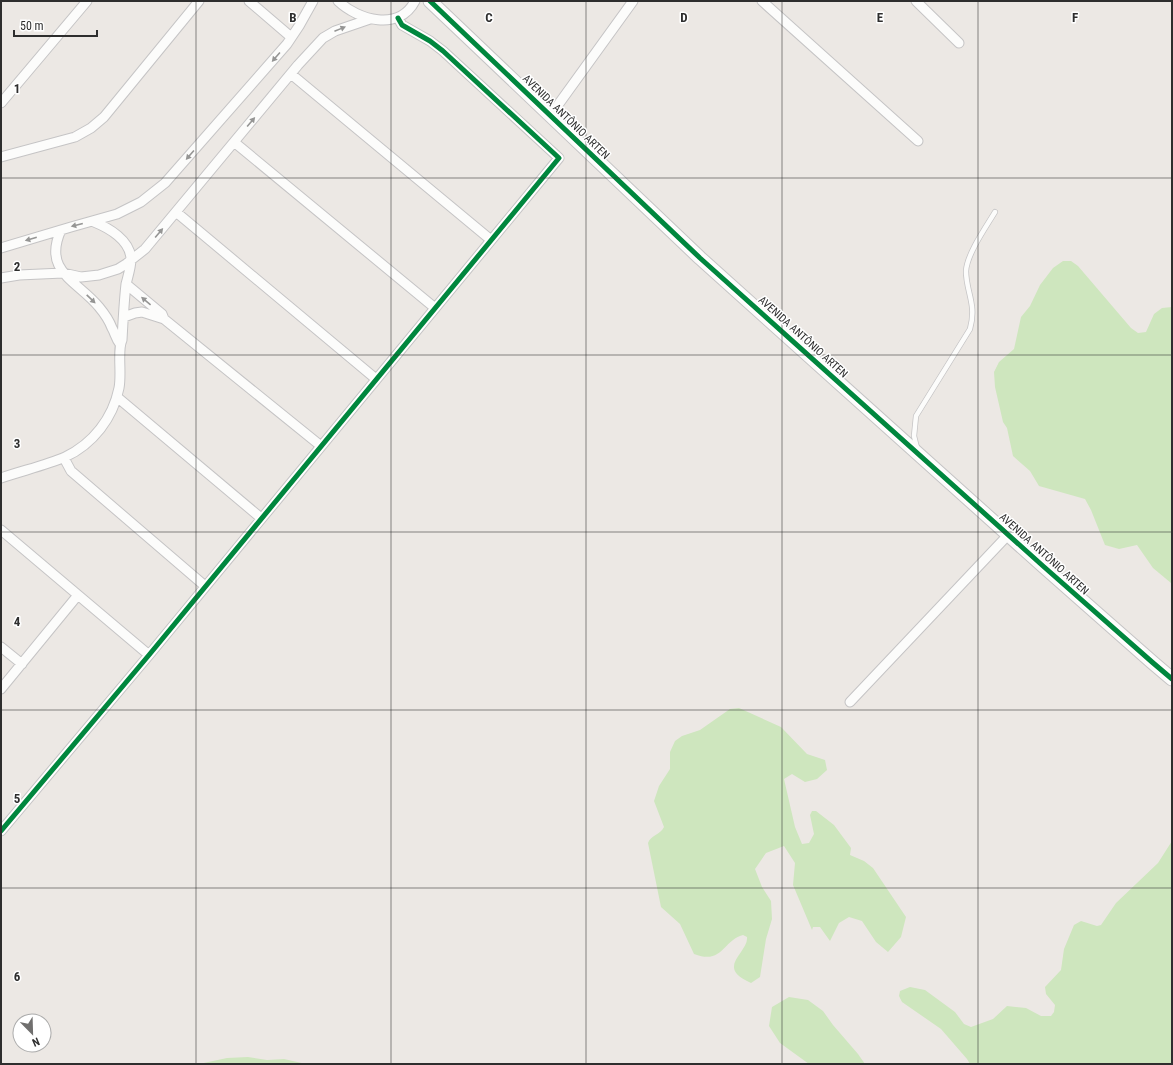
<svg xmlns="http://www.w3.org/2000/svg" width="1173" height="1065" font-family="'Roboto Condensed',sans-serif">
<rect width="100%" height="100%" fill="#ece8e4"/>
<path fill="#cee6be" d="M 1063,261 L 1071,261 L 1078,266 L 1131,328 L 1138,333 L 1146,332 L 1154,314 L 1162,308 L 1172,307 L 1172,581 L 1171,583 L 1153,568 L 1137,545 L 1119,549 L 1105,545 L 1091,510 L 1085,499 L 1039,486 L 1030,471 L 1013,456 L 1007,428 L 1003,422 L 995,387 L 994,372 L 999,362 L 1014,349 L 1021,317 L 1030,306 L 1040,285 L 1053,268 Z
M 739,708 L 781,727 L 807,754 L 825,760 L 827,770 L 817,779 L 805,782 L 792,774 L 784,779 L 795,827 L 802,844 L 809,843 L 814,834 L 810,815 L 812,811 L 816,811 L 834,825 L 851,848 L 850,855 L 864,861 L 873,868 L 906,917 L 901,937 L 888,952 L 876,942 L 862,921 L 849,917 L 839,923 L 830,941 L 820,927 L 813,927 L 812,930 L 793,885 L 795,863 L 784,846 L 766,853 L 755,869 L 762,887 L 771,901 L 772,919 L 766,939 L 760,977 L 751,983 C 714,967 749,953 747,937 L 743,935 C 722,941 723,965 694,954 L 680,924 L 661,907 L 648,843 C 651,835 660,835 664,827 L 654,801 L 659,786 L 670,769 L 670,752 L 675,741 L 682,736 L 700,730 L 730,709 Z
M 1172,841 L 1172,1064 L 970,1064 L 967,1059 L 941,1029 L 902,1002 L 899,996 L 900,991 L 910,987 L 925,990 L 955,1012 L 964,1024 L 971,1027 L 993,1019 L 1007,1006 L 1026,1008 L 1041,1016 L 1051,1016 L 1054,1012 L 1055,1005 L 1046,994 L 1045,987 L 1061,970 L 1064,949 L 1074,925 L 1081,921 L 1097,926 L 1101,925 L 1116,903 L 1158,863 Z
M 789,997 L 808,1000 L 823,1011 L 833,1025 L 858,1054 L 865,1064 L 809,1064 L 780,1043 L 769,1026 L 772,1007 Z
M 248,1057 L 267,1060 L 284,1059 L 306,1064 L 199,1064 L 227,1058 Z"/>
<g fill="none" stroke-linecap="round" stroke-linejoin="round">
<defs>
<path id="lane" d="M 917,448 L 914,436 L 916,416 L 970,329 C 977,304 966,292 966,271 C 967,254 986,227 995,212"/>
<path id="street" d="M 249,1 L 291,37
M 338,1 C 358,20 399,32 415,1
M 762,1 L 918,141
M 916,1 L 959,43
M 291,74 L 491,240
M 1,103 L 87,1
M 550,116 L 633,1
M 234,142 L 435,308
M 1,157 L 75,137 L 91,128 L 104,117 L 199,1
M 176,212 L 376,379
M 61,230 C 42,272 78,281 99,307 C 104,313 109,320 112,328 C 115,333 116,339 120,344
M 1,248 L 71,227 L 117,214 L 141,202 L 165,183 L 287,44 L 299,26 L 313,1
M 1,278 L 19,275 L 63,273 L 81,277 L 99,275 L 118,269 L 126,264 L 145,249 L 298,65 L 323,38 L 335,31 L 370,19
M 126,284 L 162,314 L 164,319 L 321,446
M 124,317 L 135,313 L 142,312 L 164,319
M 117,397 L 261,518
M 64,458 L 71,471 L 205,586
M 1,478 C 21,471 47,465 65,457 C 93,444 113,418 119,388 C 122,373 117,350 122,340 C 123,321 124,302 126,284 C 128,276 131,267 131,259 C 130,240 109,228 94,222
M 1,530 L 149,655
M 1,647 L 22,664
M 1,689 L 78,595
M 850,702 L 1008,535
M 1,831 L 149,655 L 559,158 L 443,51 L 430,41 L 402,25 L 398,18"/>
<path id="secondary" d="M 430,1 L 700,258 L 1043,566 L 1152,662 L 1172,679"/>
</defs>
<use href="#lane" stroke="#c5c4c5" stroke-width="6"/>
<use href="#street" stroke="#c5c4c5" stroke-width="11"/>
<use href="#secondary" stroke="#c5c4c5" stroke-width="15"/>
<use href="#lane" stroke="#fcfcfb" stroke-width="4.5"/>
<use href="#street" stroke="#fcfcfb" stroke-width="9"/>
<use href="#secondary" stroke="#fcfcfb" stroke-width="13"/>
<defs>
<path id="cycleway" d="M 430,1 L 700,258 L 1043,566 L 1152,662 L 1172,679
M 1,831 L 149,655 L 559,158 L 443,51 L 430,41 L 402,25 L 398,18"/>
</defs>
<use href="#cycleway" stroke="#fff" stroke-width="8"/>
<use href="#cycleway" stroke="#00873e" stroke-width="5"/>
</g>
<defs><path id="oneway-solid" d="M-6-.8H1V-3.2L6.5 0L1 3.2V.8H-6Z"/></defs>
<g fill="#959594">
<use href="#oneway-solid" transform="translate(340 29) rotate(-22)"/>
<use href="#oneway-solid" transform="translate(276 57) rotate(131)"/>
<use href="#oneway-solid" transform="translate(251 122) rotate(-50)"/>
<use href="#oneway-solid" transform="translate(190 155) rotate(131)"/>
<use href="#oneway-solid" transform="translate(77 225) rotate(166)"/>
<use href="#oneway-solid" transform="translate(159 233) rotate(-50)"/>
<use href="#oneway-solid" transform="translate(31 239) rotate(164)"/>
<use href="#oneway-solid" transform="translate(91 299) rotate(44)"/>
<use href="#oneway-solid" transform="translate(146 301) rotate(-140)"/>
</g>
<path fill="none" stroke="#2e2e2e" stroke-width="1" stroke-opacity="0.55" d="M 196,1 L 196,1064M 391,1 L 391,1064M 586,1 L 586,1064M 782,1 L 782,1064M 978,1 L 978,1064M 1,178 L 1172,178M 1,355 L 1172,355M 1,532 L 1172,532M 1,710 L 1172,710M 1,888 L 1172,888"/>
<g text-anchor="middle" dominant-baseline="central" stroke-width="3" stroke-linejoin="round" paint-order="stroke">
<g font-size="11" fill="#2e2e2e" stroke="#fff">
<text transform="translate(566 117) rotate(44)">AVENIDA ANTÔNIO ARTEN</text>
<text transform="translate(803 337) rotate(42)">AVENIDA ANTÔNIO ARTEN</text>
<text transform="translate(1044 554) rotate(42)">AVENIDA ANTÔNIO ARTEN</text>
</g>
</g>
<g font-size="13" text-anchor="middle" font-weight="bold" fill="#2e2e2e" stroke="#fff" stroke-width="3" stroke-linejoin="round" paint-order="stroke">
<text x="293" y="22">B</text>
<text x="489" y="22">C</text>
<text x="684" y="22">D</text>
<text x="880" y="22">E</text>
<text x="1075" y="22">F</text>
<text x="17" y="93">1</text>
<text x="17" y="271">2</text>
<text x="17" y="448">3</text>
<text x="17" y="626">4</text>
<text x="17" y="803">5</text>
<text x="17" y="981">6</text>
</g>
<rect width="1173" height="1065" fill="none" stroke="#2e2e2e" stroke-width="4"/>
<g transform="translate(32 1033) rotate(157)"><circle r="19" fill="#ffffff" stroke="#ababab"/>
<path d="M0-3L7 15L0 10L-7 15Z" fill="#706f6e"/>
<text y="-6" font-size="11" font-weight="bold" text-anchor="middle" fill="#2e2e2e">N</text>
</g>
<path d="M14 30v6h83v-6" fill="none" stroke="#2e2e2e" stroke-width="2"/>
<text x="20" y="30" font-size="12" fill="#2e2e2e" stroke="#ffffff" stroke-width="3" paint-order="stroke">50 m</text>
</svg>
